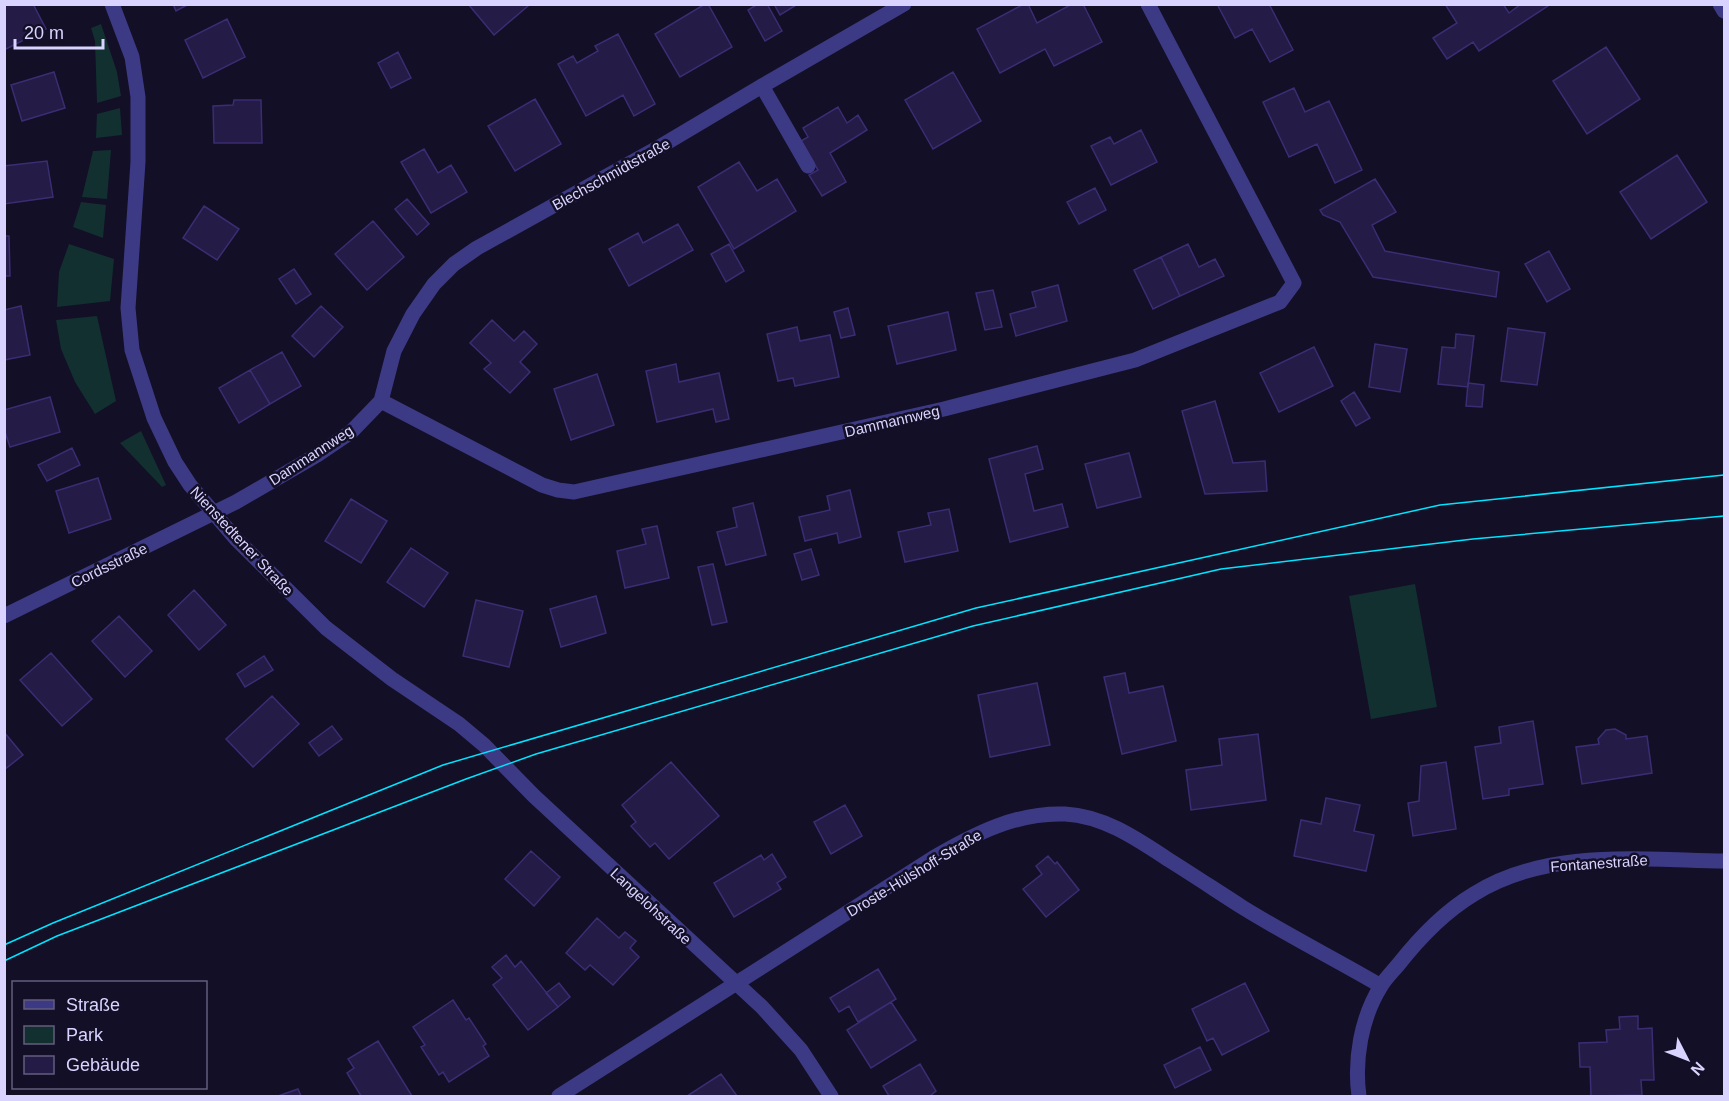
<svg xmlns="http://www.w3.org/2000/svg" width="1729" height="1101" font-family="Arial,sans-serif">
<rect width="100%" height="100%" fill="#130f26"/>
<path fill="#12302f" d="M 101,24 L 117,72 L 121,96 L 97,103 L 95,41 L 91,28 Z
M 120,108 L 122,135 L 96,138 L 97,114 Z
M 111,150 L 107,199 L 82,197 L 93,151 Z
M 81,202 L 106,205 L 103,238 L 73,227 Z
M 69,244 L 114,259 L 110,301 L 57,307 L 59,272 Z
M 97,316 L 116,401 L 95,414 L 75,382 L 61,349 L 56,320 Z
M 141,431 L 166,485 L 162,487 L 120,443 Z
M 1415,584 L 1437,707 L 1371,719 L 1349,596 Z"/>
<path fill="#241b47" stroke="#3b2d73" stroke-width="1.5" d="M 4,4 L 33,4 L 46,29 L 4,50 Z
M 173,4 L 189,4 L 176,11 Z
M 468,4 L 526,4 L 528,6 L 494,35 Z
M 705,4 L 708,4 L 732,47 L 680,77 L 655,34 Z
M 758,4 L 767,4 L 782,31 L 765,41 L 748,10 Z
M 774,4 L 798,4 L 780,15 Z
M 1024,4 L 1028,4 L 1037,23 L 1072,4 L 1083,4 L 1102,42 L 1054,66 L 1045,49 L 1000,73 L 977,29 Z
M 1217,4 L 1269,4 L 1293,50 L 1270,62 L 1252,29 L 1235,38 Z
M 1445,4 L 1503,4 L 1509,13 L 1521,4 L 1551,4 L 1479,51 L 1473,42 L 1447,59 L 1433,38 L 1457,23 Z
M 227,19 L 245,57 L 203,78 L 185,40 Z
M 618,34 L 655,104 L 634,116 L 623,95 L 586,116 L 558,64 L 573,56 L 577,63 L 598,51 L 595,46 Z
M 1606,47 L 1640,99 L 1587,134 L 1553,81 Z
M 398,52 L 411,78 L 391,88 L 378,63 Z
M 54,72 L 65,108 L 22,121 L 11,85 Z
M 953,72 L 981,121 L 933,149 L 905,100 Z
M 1294,88 L 1305,112 L 1329,101 L 1362,170 L 1335,183 L 1317,144 L 1289,157 L 1263,102 Z
M 535,99 L 561,144 L 515,171 L 488,126 Z
M 234,100 L 261,100 L 262,143 L 214,143 L 213,106 L 233,105 Z
M 838,107 L 847,123 L 858,115 L 867,130 L 830,153 L 846,182 L 822,196 L 809,175 L 818,170 L 801,141 L 808,137 L 803,128 Z
M 1141,130 L 1157,162 L 1111,185 L 1091,146 L 1110,137 L 1114,144 Z
M 424,149 L 438,173 L 451,165 L 467,192 L 431,213 L 401,162 Z
M 1677,155 L 1707,202 L 1651,239 L 1620,192 Z
M 47,161 L 53,197 L 4,204 L 4,166 Z
M 739,162 L 757,191 L 777,179 L 796,211 L 734,249 L 698,187 Z
M 1375,179 L 1396,212 L 1372,225 L 1385,251 L 1499,272 L 1496,297 L 1373,277 L 1340,222 L 1323,215 L 1320,210 Z
M 1095,188 L 1106,210 L 1079,224 L 1067,202 Z
M 407,199 L 429,224 L 417,235 L 395,209 Z
M 204,206 L 239,229 L 217,260 L 183,238 Z
M 373,221 L 404,257 L 367,290 L 335,254 Z
M 678,224 L 693,250 L 629,286 L 609,249 L 638,233 L 643,243 Z
M 4,236 L 9,236 L 10,276 L 4,276 Z
M 729,244 L 744,271 L 726,282 L 711,254 Z
M 1188,244 L 1199,267 L 1215,259 L 1224,276 L 1180,296 L 1161,257 Z
M 1549,251 L 1570,289 L 1547,302 L 1525,264 Z
M 1161,257 L 1180,296 L 1153,309 L 1134,270 Z
M 294,269 L 311,294 L 296,304 L 279,279 Z
M 1058,285 L 1067,321 L 1016,336 L 1010,314 L 1036,307 L 1032,292 Z
M 993,290 L 1002,327 L 985,330 L 976,293 Z
M 21,306 L 30,355 L 4,360 L 4,310 Z
M 321,306 L 343,327 L 314,357 L 292,336 Z
M 848,308 L 855,335 L 841,338 L 834,312 Z
M 948,312 L 956,350 L 897,364 L 888,326 Z
M 492,320 L 514,341 L 524,331 L 537,344 L 520,362 L 530,372 L 510,393 L 484,369 L 491,363 L 470,343 Z
M 797,327 L 800,341 L 830,335 L 839,377 L 795,386 L 793,378 L 778,381 L 767,334 Z
M 1508,328 L 1545,333 L 1537,385 L 1501,381 Z
M 1456,334 L 1474,336 L 1468,387 L 1438,384 L 1442,347 L 1455,348 Z
M 1375,344 L 1407,349 L 1400,392 L 1369,387 Z
M 1314,347 L 1333,386 L 1279,412 L 1260,373 Z
M 282,352 L 301,386 L 270,404 L 250,370 Z
M 676,364 L 679,382 L 719,373 L 729,419 L 716,422 L 713,409 L 657,422 L 646,371 Z
M 250,370 L 270,404 L 239,423 L 219,388 Z
M 597,374 L 614,425 L 571,440 L 554,389 Z
M 1468,383 L 1484,385 L 1482,407 L 1466,406 Z
M 1354,392 L 1370,418 L 1356,426 L 1341,401 Z
M 50,397 L 60,432 L 10,447 L 4,429 L 4,410 Z
M 1215,401 L 1233,463 L 1265,461 L 1267,491 L 1205,494 L 1182,411 Z
M 1037,446 L 1043,469 L 1025,474 L 1034,511 L 1062,504 L 1068,527 L 1010,542 L 989,459 Z
M 72,448 L 80,465 L 47,481 L 38,465 Z
M 1129,453 L 1141,497 L 1097,508 L 1085,464 Z
M 98,478 L 111,519 L 69,533 L 56,491 Z
M 850,490 L 861,537 L 839,543 L 837,533 L 805,541 L 799,517 L 830,510 L 827,496 Z
M 351,499 L 387,521 L 361,563 L 325,541 Z
M 753,503 L 766,555 L 726,565 L 717,532 L 737,527 L 733,508 Z
M 949,509 L 958,551 L 905,562 L 898,532 L 931,525 L 928,513 Z
M 657,526 L 669,578 L 625,588 L 617,551 L 646,544 L 642,529 Z
M 411,548 L 448,573 L 424,607 L 387,582 Z
M 811,549 L 819,575 L 802,580 L 794,554 Z
M 713,564 L 727,622 L 712,625 L 698,567 Z
M 194,590 L 226,625 L 199,650 L 168,615 Z
M 596,596 L 606,633 L 561,647 L 550,609 Z
M 476,600 L 523,611 L 509,667 L 463,656 Z
M 119,616 L 152,651 L 125,677 L 92,641 Z
M 51,653 L 92,699 L 62,726 L 20,680 Z
M 264,656 L 273,670 L 245,687 L 237,674 Z
M 1125,673 L 1129,693 L 1163,686 L 1176,741 L 1122,754 L 1104,677 Z
M 1037,683 L 1050,745 L 990,757 L 978,695 Z
M 272,696 L 299,724 L 253,767 L 226,739 Z
M 1533,721 L 1543,784 L 1509,789 L 1509,795 L 1483,799 L 1475,747 L 1501,743 L 1499,727 Z
M 332,726 L 342,739 L 319,756 L 309,743 Z
M 1615,729 L 1626,735 L 1626,739 L 1647,736 L 1652,773 L 1582,784 L 1576,747 L 1599,744 L 1598,739 L 1606,730 Z
M 4,732 L 23,755 L 4,770 Z
M 1258,734 L 1266,800 L 1191,810 L 1186,770 L 1222,765 L 1219,739 Z
M 671,762 L 719,816 L 669,859 L 655,843 L 650,847 L 631,826 L 636,822 L 622,805 Z
M 1446,762 L 1456,829 L 1413,836 L 1408,803 L 1419,801 L 1421,766 Z
M 1326,798 L 1360,805 L 1354,831 L 1374,835 L 1366,871 L 1294,856 L 1301,820 L 1321,824 Z
M 845,805 L 862,836 L 831,854 L 814,822 Z
M 531,851 L 560,877 L 534,906 L 505,879 Z
M 772,854 L 786,877 L 777,883 L 781,889 L 734,917 L 714,883 L 761,855 L 764,860 Z
M 1048,856 L 1055,864 L 1057,862 L 1079,890 L 1046,917 L 1023,889 L 1042,874 L 1036,866 Z
M 597,918 L 619,938 L 625,932 L 636,941 L 630,948 L 639,957 L 613,985 L 590,965 L 585,970 L 566,953 Z
M 506,955 L 515,967 L 521,961 L 558,1007 L 528,1030 L 493,985 L 502,978 L 492,967 Z
M 878,969 L 896,999 L 858,1022 L 849,1006 L 839,1012 L 830,998 Z
M 559,983 L 570,997 L 558,1007 L 546,993 Z
M 1245,983 L 1269,1031 L 1222,1055 L 1213,1038 L 1207,1041 L 1192,1009 Z
M 453,1000 L 466,1020 L 469,1018 L 486,1044 L 483,1046 L 489,1056 L 449,1082 L 443,1072 L 439,1075 L 421,1047 L 425,1045 L 413,1027 Z
M 891,1002 L 916,1040 L 871,1068 L 847,1030 Z
M 1638,1016 L 1638,1029 L 1652,1028 L 1654,1080 L 1641,1080 L 1642,1095 L 1591,1096 L 1590,1067 L 1580,1067 L 1579,1043 L 1607,1042 L 1606,1030 L 1620,1029 L 1619,1017 Z
M 378,1041 L 412,1096 L 361,1096 L 347,1073 L 354,1068 L 348,1059 Z
M 1200,1047 L 1211,1070 L 1175,1088 L 1164,1065 Z
M 920,1064 L 936,1091 L 930,1096 L 889,1096 L 883,1086 Z
M 721,1074 L 737,1096 L 687,1096 Z
M 298,1089 L 301,1096 L 278,1096 Z"/>
<g fill="none" stroke-linecap="round" stroke-linejoin="round">
<path stroke="#3d3a85" stroke-width="15" d="M 762,86 L 808,166"/>
<path stroke="#3d3a85" stroke-width="15" d="M 1720,4 L 1724,11
M 381,401 L 394,351 L 413,314 L 434,284 L 454,264 L 477,248 L 661,146 L 762,86 L 904,4
M 4,616 L 236,502 L 317,455 L 351,432 L 381,401 L 542,485 L 558,490 L 574,492 L 944,409 L 1135,360 L 1280,302 L 1294,283 L 1148,4
M 559,1096 L 933,858 C 974,834 1017,812 1065,814 C 1104,816 1137,839 1169,860 C 1193,875 1217,891 1242,907 C 1287,935 1335,959 1381,986
M 1359,1096 C 1354,1060 1361,1018 1381,986 C 1385,979 1392,972 1398,965 C 1420,937 1444,912 1474,894 C 1547,848 1643,860 1724,861"/>
<path stroke="#3d3a85" stroke-width="15" d="M 112,4 L 132,57 L 138,97 L 138,162 L 128,308 L 132,350 L 154,418 L 175,462 L 190,485 L 236,539 L 326,628 L 392,679 L 459,724 L 484,745 L 534,796 L 762,1007 L 801,1050 L 831,1096"/>
<path stroke="#00e5ff" stroke-width="1.5" d="M 4,945 L 53,923 L 443,765 L 976,608 L 1440,505 L 1724,475
M 4,961 L 57,936 L 466,779 L 536,754 L 973,626 L 1221,569 L 1473,539 L 1724,516"/>
</g>
<g text-anchor="middle" dominant-baseline="central" stroke-width="5" stroke-linejoin="round" paint-order="stroke">
<g font-size="15" fill="#d9d4ff" stroke="#130f26">
<text transform="translate(611 174) rotate(-29)">Blechschmidtstraße</text>
<text transform="translate(892 421) rotate(-13)">Dammannweg</text>
<text transform="translate(311 455) rotate(-33)">Dammannweg</text>
<text transform="translate(242 541) rotate(47)">Nienstedtener Straße</text>
<text transform="translate(109 565) rotate(-26)">Cordsstraße</text>
<text transform="translate(1599 863) rotate(-4)">Fontanestraße</text>
<text transform="translate(914 873) rotate(-31)">Droste-Hülshoff-Straße</text>
<text transform="translate(651 906) rotate(43)">Langelohstraße</text>
</g>
</g>
<rect width="1729" height="1101" fill="none" stroke="#d9d4ff" stroke-width="12"/>
<rect x="12" y="981" width="195" height="108" fill="#130f26" stroke="#625e7d" stroke-width="1.5"/>
<rect x="24" y="1000" width="30" height="9" fill="#3d3a85" stroke="#625e7d" stroke-width="1.5"/>
<text x="66" y="1011" font-size="18" fill="#d9d4ff">Straße</text>
<rect x="24" y="1026" width="30" height="18" fill="#12302f" stroke="#625e7d" stroke-width="1.5"/>
<text x="66" y="1041" font-size="18" fill="#d9d4ff">Park</text>
<rect x="24" y="1056" width="30" height="18" fill="#241b47" stroke="#625e7d" stroke-width="1.5"/>
<text x="66" y="1071" font-size="18" fill="#d9d4ff">Gebäude</text>
<g transform="translate(1687 1059) rotate(132)" stroke="#130f26" stroke-width="4.5" paint-order="stroke">
<path d="M0-4.5L10 22L0 15L-10 22Z" fill="#d9d4ff"/>
<text y="-9" font-size="16" font-weight="bold" text-anchor="middle" fill="#d9d4ff">N</text>
</g>
<path d="M15 39v9h88v-9" fill="none" stroke="#d9d4ff" stroke-width="3"/>
<text x="24" y="39" font-size="18" fill="#d9d4ff" stroke="#130f26" stroke-width="4.5" paint-order="stroke">20 m</text>
</svg>
